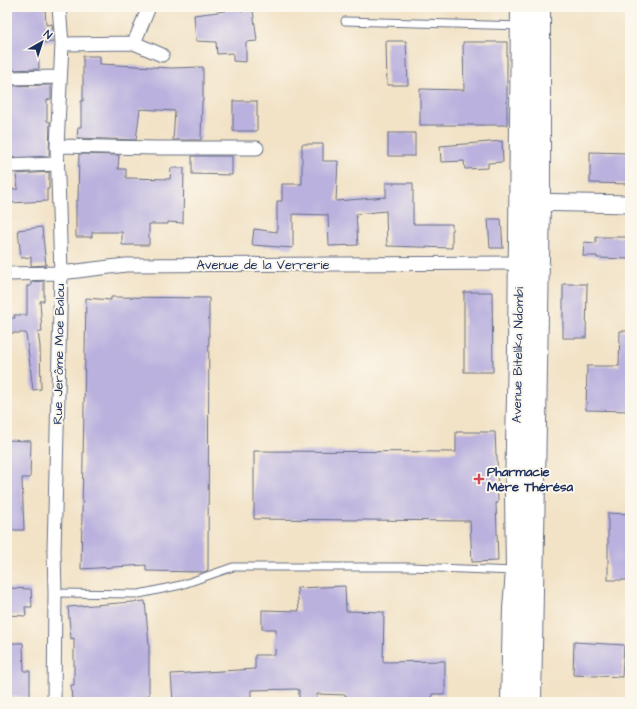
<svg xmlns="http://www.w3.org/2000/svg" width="637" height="709" font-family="'Architects Daughter',sans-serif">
<rect width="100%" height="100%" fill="#fbf7ec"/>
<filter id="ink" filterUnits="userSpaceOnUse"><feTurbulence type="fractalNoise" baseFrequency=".025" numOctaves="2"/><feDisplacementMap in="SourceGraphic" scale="8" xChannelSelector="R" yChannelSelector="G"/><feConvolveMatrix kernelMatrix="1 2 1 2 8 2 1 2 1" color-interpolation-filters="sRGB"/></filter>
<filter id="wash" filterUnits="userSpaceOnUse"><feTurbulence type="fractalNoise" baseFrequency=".012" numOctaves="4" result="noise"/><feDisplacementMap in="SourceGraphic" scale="16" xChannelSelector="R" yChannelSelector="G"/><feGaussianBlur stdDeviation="0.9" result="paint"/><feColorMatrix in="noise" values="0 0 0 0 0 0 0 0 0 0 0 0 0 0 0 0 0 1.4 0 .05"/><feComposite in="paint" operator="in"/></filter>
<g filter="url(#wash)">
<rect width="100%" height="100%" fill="#f2e2c6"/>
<g id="blocks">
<path fill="#bab1de" d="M 7,7 L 45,7 L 46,25 L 52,24 L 54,42 L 38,43 L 39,69 L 7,70 Z
M 226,7 L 240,7 L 241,11 L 253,10 L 257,41 L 246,42 L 246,62 L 233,61 L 233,53 L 217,54 L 216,42 L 196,41 L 194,15 L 226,11 Z
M 386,41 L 406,41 L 408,85 L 387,85 Z
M 463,42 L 507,42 L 507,125 L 420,125 L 420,89 L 464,90 Z
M 83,56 L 100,56 L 100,64 L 171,68 L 203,67 L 203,101 L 202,101 L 201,140 L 173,140 L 175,111 L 140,109 L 136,140 L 77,138 L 78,127 L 81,127 L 81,101 L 83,101 Z
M 51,85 L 51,99 L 47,100 L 47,121 L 50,122 L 49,156 L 7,158 L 7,86 Z
M 233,101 L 257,101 L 257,131 L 233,131 Z
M 388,133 L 415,133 L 415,156 L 388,156 Z
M 502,141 L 503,162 L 488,163 L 488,168 L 465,169 L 464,161 L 441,162 L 440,146 Z
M 302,144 L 323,144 L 323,161 L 338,161 L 336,201 L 386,197 L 386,183 L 413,183 L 413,224 L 452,224 L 452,248 L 387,246 L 386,211 L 356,214 L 358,245 L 329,246 L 328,215 L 293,214 L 293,248 L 252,245 L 254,229 L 277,232 L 277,201 L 282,201 L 282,184 L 302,184 Z
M 590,152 L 630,153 L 630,184 L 590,183 Z
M 79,154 L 119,155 L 118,169 L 126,169 L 126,178 L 170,179 L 171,168 L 184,168 L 183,223 L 168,222 L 168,224 L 149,224 L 149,245 L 122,245 L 122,232 L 92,232 L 92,237 L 76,237 L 76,201 L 78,201 Z
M 192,156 L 232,156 L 232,175 L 192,174 Z
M 49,172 L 49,189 L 47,189 L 47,201 L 10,203 L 9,189 L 18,189 L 16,174 Z
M 488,219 L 501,219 L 503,248 L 490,248 Z
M 42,227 L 46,265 L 31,266 L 31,257 L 21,258 L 18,230 Z
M 596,237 L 630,237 L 630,259 L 597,258 L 597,256 L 583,256 L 584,242 L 596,243 Z
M 44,281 L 44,301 L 40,301 L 42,332 L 38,332 L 40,346 L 41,389 L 33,390 L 26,333 L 9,333 L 8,318 L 15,318 L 14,315 L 27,315 L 27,286 L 31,286 L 31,282 Z
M 563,284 L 587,284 L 586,338 L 563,338 Z
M 464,292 L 492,292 L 493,372 L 464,372 Z
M 111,297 L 209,298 L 208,570 L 204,572 L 146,571 L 146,565 L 81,569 L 86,298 L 111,300 Z
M 620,331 L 630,331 L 630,411 L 586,410 L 587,366 L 619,366 Z
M 456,432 L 495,432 L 496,455 L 497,455 L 498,503 L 496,503 L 498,561 L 472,562 L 470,521 L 254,519 L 254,451 L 456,452 Z
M 7,440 L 31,441 L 30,478 L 22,478 L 24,530 L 7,530 Z
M 608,513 L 630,514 L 630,580 L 608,580 Z
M 345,586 L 346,611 L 384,612 L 383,662 L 445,661 L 445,694 L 432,694 L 432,702 L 346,702 L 346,695 L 317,694 L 317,702 L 299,702 L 299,690 L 297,689 L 251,690 L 251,702 L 195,702 L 195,701 L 173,702 L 171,674 L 255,669 L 255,655 L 275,655 L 276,629 L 262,629 L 262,610 L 299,611 L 297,588 Z
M 7,588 L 31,589 L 32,607 L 25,607 L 26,616 L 7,615 Z
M 145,601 L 149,645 L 149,702 L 72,702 L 71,685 L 74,685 L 74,638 L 71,639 L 68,607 Z
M 574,642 L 624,645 L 622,677 L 573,675 Z
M 7,643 L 23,643 L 24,671 L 30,671 L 30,697 L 7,697 Z"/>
</g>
</g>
<g filter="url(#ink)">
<use href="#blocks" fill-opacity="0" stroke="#666e82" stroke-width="1"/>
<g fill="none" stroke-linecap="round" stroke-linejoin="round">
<defs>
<path id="service" d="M 345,21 L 520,26
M 55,593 L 139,594 L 181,585 L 233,567 L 411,567 L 515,571"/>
<path id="minor" d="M 134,43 L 149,7
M 62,44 L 134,43 L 162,55
M 7,78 L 60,77
M 57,146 L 156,148 L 257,148
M 7,166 L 57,164
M 7,274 L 61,273 L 126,265 L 520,263
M 54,702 L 55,593 L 54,551 L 61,273 L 57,146 L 62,44 L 59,7"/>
<path id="tertiary" d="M 526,202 L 630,204"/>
<path id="trunk" d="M 512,702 L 514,609 L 517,571 L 516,493 L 519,350 L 522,7
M 530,702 L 539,202 L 539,7"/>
</defs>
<use href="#service" stroke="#666e82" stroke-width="9"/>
<use href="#minor" stroke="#666e82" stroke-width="15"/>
<use href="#tertiary" stroke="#666e82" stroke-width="19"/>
<use href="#trunk" stroke="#666e82" stroke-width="24"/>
<use href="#service" stroke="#fff" stroke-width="7"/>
<use href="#minor" stroke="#fff" stroke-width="13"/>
<use href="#tertiary" stroke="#fff" stroke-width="17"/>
<use href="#trunk" stroke="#fff" stroke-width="22"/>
</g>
</g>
<path fill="#d1495b" stroke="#fbf7ec" stroke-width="1.5" d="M477 473h4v4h4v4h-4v4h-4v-4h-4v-4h4z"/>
<g text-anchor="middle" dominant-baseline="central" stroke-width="4" stroke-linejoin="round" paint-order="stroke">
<g font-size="13" fill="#1b2f5e" stroke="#fbf7ec">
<text x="263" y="265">Avenue de la Verrerie</text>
<text transform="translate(59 354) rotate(-89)">Rue Jerôme Moe Balou</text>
<text transform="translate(518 355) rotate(-89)">Avenue Bitelika Ndombi</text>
</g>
<g font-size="13" font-weight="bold" fill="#1b2f5e" stroke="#fbf7ec" text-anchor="start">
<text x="487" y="472">Pharmacie<tspan x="487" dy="15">Mère Thérésa</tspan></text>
</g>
</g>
<rect width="637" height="709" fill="none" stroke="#fbf7ec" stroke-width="24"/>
<g transform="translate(42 42) rotate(39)" stroke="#fbf7ec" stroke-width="3" paint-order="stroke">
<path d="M0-3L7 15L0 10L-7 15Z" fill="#1b2f5e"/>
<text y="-6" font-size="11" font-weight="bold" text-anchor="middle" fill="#1b2f5e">N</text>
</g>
</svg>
